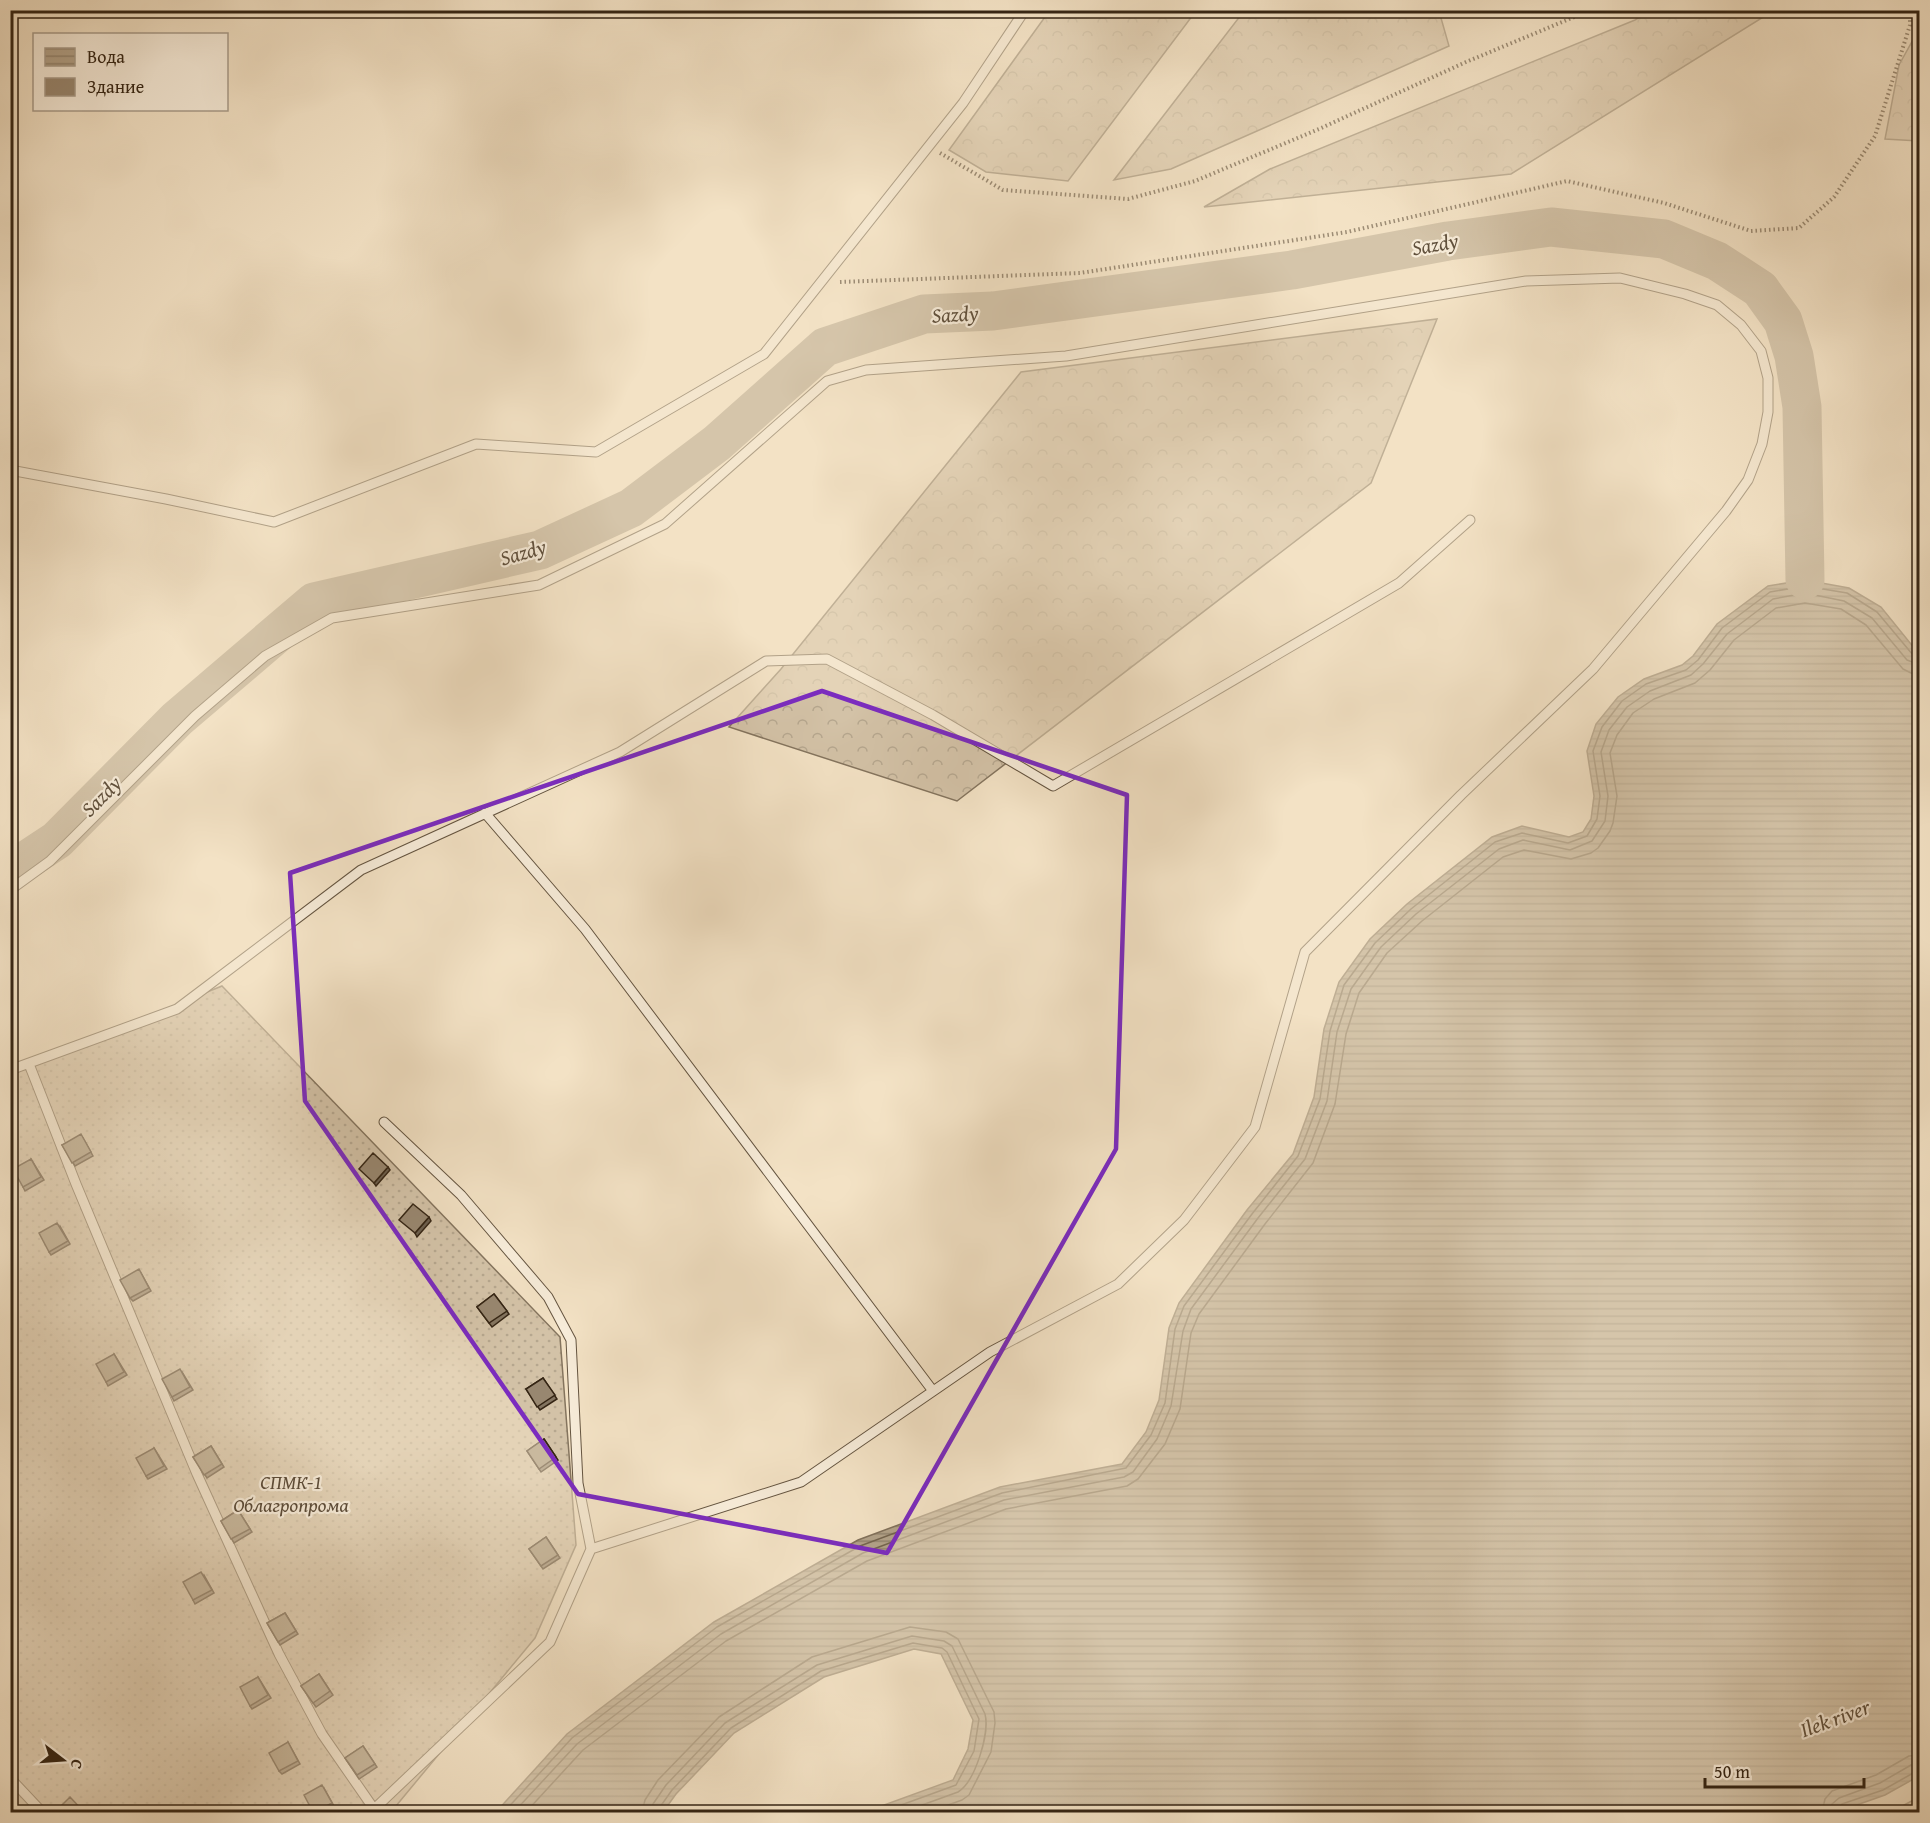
<svg xmlns="http://www.w3.org/2000/svg" width="1930" height="1823" font-family="'Gentium Book Plus',serif">
<defs>
<pattern id="forest-crowns" width="20" height="18" patternUnits="userSpaceOnUse" patternTransform="scale(1.5)"><rect width="20" height="18" fill="#d3c2a7"/><path d="M2 6a3 3 0 1 1 6 0M12 15a3 3 0 1 1 6 0" fill="none" stroke="#b6a78f"/></pattern>
<pattern id="garden-dots" width="8" height="8" patternUnits="userSpaceOnUse" patternTransform="scale(1.5)"><rect width="8" height="8" fill="#d3c2a7"/><path d="M2 2h.1M6 6h.1" fill="none" stroke="#b6a78f" stroke-width="1.8" stroke-linecap="round"/></pattern>
<pattern id="water-rules" width="6" height="5" patternUnits="userSpaceOnUse" patternTransform="scale(1.5)"><rect width="6" height="5" fill="#b2a289"/><path d="M0 2.5h6" fill="none" stroke="#92846f"/></pattern>
</defs>
<rect width="100%" height="100%" fill="#f3e2c5"/>
<filter id="stains"><feTurbulence type="fractalNoise" baseFrequency=".00333" numOctaves="4"/><feColorMatrix values="0 0 0 0 .2 0 0 0 0 .09 0 0 0 0 .02 0 0 0 .5 -.17"/></filter>
<radialGradient id="worn" r=".72"><stop offset=".6" stop-color="#630" stop-opacity="0"/><stop offset="1" stop-color="#630" stop-opacity=".3"/></radialGradient>
<path fill="url(#forest-crowns)" stroke="#84745e" stroke-width="1.5" d="M 1050,10 L 1196,11 L 1068,181 L 986,172 L 949,150 Z
M 1244,11 L 1439,11 L 1449,46 L 1171,169 L 1114,180 Z
M 1649,11 L 1773,11 L 1511,174 L 1204,207 L 1270,169 L 1635,20 Z
M 1919,29 L 1919,141 L 1885,139 L 1899,65 Z
M 1437,319 L 1371,483 L 957,801 L 729,727 L 781,669 L 1021,372 Z
M 1919,1797 L 1919,1812 L 1893,1812 L 1893,1811 Z"/>
<path fill="url(#garden-dots)" stroke="#84745e" stroke-width="1.5" d="M 222,986 L 560,1337 L 576,1545 L 535,1638 L 391,1812 L 11,1812 L 11,1072 Z"/>
<path fill="url(#water-rules)" stroke="#80705a" stroke-width="1.5" d="M 1805,580 L 1849,588 L 1881,607 L 1919,654 L 1920,1538 L 1917,1557 L 1920,1558 L 1919,1776 L 1885,1795 L 1837,1812 L 865,1812 L 953,1780 L 968,1749 L 973,1720 L 941,1654 L 914,1649 L 824,1677 L 734,1733 L 676,1794 L 663,1812 L 496,1812 L 567,1734 L 714,1622 L 858,1540 L 1000,1487 L 1122,1464 L 1146,1432 L 1159,1400 L 1169,1328 L 1179,1303 L 1247,1210 L 1293,1154 L 1314,1097 L 1324,1029 L 1339,982 L 1370,939 L 1407,904 L 1492,837 L 1522,826 L 1569,837 L 1583,832 L 1591,819 L 1594,796 L 1587,751 L 1596,724 L 1618,697 L 1644,679 L 1682,665 L 1693,656 L 1717,624 L 1768,586 Z"/>
<g fill="none" stroke-linecap="round" stroke-linejoin="round">
<path stroke="#74644e" stroke-width="1.5" d="M 504,1812 L 572,1738 L 717,1627 L 860,1546 L 1002,1493 L 1126,1468 L 1151,1435 L 1165,1403 L 1175,1329 L 1184,1306 L 1252,1214 L 1298,1156 L 1320,1099 L 1330,1031 L 1344,985 L 1375,943 L 1411,909 L 1495,842 L 1522,833 L 1568,843 L 1587,836 L 1597,819 L 1600,796 L 1593,751 L 1602,727 L 1622,701 L 1646,684 L 1686,670 L 1698,660 L 1722,628 L 1770,592 L 1805,586 L 1847,593 L 1877,612 L 1913,655 L 1920,657
M 514,1812 L 577,1744 L 721,1634 L 863,1553 L 1004,1500 L 1124,1477 L 1133,1472 L 1157,1439 L 1171,1406 L 1183,1331 L 1191,1309 L 1258,1218 L 1305,1159 L 1327,1101 L 1337,1032 L 1351,989 L 1381,947 L 1416,914 L 1499,849 L 1523,840 L 1570,850 L 1592,841 L 1605,821 L 1608,796 L 1601,752 L 1609,730 L 1627,707 L 1650,691 L 1691,675 L 1703,664 L 1727,634 L 1773,599 L 1805,593 L 1844,601 L 1872,618 L 1907,660 L 1920,665
M 526,1812 L 583,1750 L 726,1641 L 867,1561 L 1006,1509 L 1127,1486 L 1138,1479 L 1165,1444 L 1180,1409 L 1191,1333 L 1199,1314 L 1265,1224 L 1313,1163 L 1335,1104 L 1346,1034 L 1359,993 L 1387,953 L 1422,921 L 1503,857 L 1524,850 L 1571,859 L 1591,853 L 1598,848 L 1610,831 L 1613,823 L 1617,796 L 1610,753 L 1617,735 L 1633,713 L 1654,699 L 1695,683 L 1710,670 L 1734,640 L 1776,608 L 1805,603 L 1841,609 L 1866,625 L 1903,669 L 1911,673 L 1920,674
M 642,1812 L 645,1800 L 658,1780 L 719,1717 L 812,1657 L 910,1627 L 946,1632 L 958,1639 L 994,1712 L 995,1723 L 991,1752 L 969,1795 L 962,1800 L 929,1812
M 651,1812 L 653,1804 L 666,1785 L 725,1723 L 817,1665 L 912,1636 L 944,1641 L 952,1646 L 985,1714 C 990,1733 975,1782 958,1792 L 903,1812
M 659,1812 L 660,1807 L 672,1790 L 731,1728 L 821,1671 L 913,1643 L 942,1648 L 947,1652 L 979,1719 L 974,1751 L 956,1785 L 882,1812
M 1822,1812 L 1825,1799 L 1832,1791 L 1876,1775 L 1909,1756 L 1920,1755
M 1831,1812 L 1832,1804 L 1839,1798 L 1880,1783 L 1911,1765 L 1920,1764
M 1838,1812 L 1842,1804 L 1883,1790 L 1915,1772 L 1920,1771"/>
<path stroke="#b2a289" stroke-width="39" d="M 10,871 L 57,840 L 177,719 L 314,602 L 540,550 L 631,508 L 717,443 L 825,347 L 924,314 L 993,311 L 1292,270 L 1448,241 L 1551,227 L 1664,239 L 1717,261 L 1760,289 L 1783,321 L 1794,356 L 1802,407 L 1805,580"/>
<defs>
<path id="lane" d="M 10,470 L 166,499 L 274,522 L 476,444 L 596,452 L 764,354 L 963,103 L 1025,10
M 485,813 L 585,929 L 933,1391
M 10,890 L 50,861 L 195,716 L 265,656 L 332,618 L 539,585 L 665,524 L 827,381 L 866,370 L 1066,356 L 1526,281 L 1620,278 L 1685,294 L 1717,305 L 1741,325 L 1761,351 L 1768,378 L 1768,412 L 1762,444 L 1748,480 L 1726,511 L 1593,669 L 1461,795 L 1305,952 L 1255,1127 L 1184,1220 L 1118,1284 L 990,1352 L 801,1482 L 591,1549 L 550,1642 L 371,1812
M 29,1064 L 76,1184 L 197,1474 L 279,1654 L 322,1734 L 374,1809
M 10,1070 L 177,1009 L 361,870 L 620,752 L 766,661 L 827,659 L 933,715 L 1053,786 L 1399,583 L 1470,520
M 384,1122 L 461,1195 L 548,1297 L 571,1340 L 578,1483 L 591,1549
M 10,1778 L 42,1812"/>
</defs>
<use href="#lane" stroke="#645440" stroke-width="11"/>
<path stroke="#352514" stroke-width="4" stroke-dasharray="1.5 3" stroke-linecap="butt" d="M 940,153 L 1003,190 L 1128,199 L 1195,181 L 1319,129 L 1466,62 L 1591,10
M 840,282 L 1080,273 L 1347,232 L 1567,181 L 1664,203 L 1751,231 L 1799,228 L 1834,197 L 1875,136 L 1910,25 L 1910,10"/>
<use href="#lane" stroke="#f7ecd9" stroke-width="9"/>
</g>
<path fill="#837460" stroke="#352514" stroke-width="1.5" d="M 83,1138 L 93,1156 L 75,1166 L 62,1145 Z
M 31,1159 L 44,1180 L 25,1191 L 23,1187 Z
M 60,1226 L 70,1244 L 51,1255 L 49,1252 Z
M 141,1273 L 151,1291 L 133,1301 L 130,1298 Z
M 494,1294 L 509,1314 L 492,1327 L 477,1307 Z
M 114,1354 L 127,1375 L 108,1386 L 106,1382 Z
M 182,1372 L 193,1390 L 174,1401 L 172,1397 Z
M 543,1378 L 557,1399 L 540,1410 L 526,1389 Z
M 544,1439 L 558,1460 L 541,1472 L 527,1451 Z
M 211,1446 L 224,1467 L 207,1478 L 193,1457 Z
M 154,1448 L 167,1469 L 148,1479 L 146,1476 Z
M 238,1510 L 252,1532 L 234,1543 L 221,1521 Z
M 546,1537 L 560,1558 L 543,1569 L 529,1549 Z
M 204,1575 L 214,1593 L 195,1604 L 193,1600 Z
M 285,1613 L 298,1634 L 280,1645 L 267,1623 Z
M 319,1674 L 333,1695 L 316,1707 L 301,1686 Z
M 258,1677 L 271,1698 L 252,1709 L 250,1706 Z
M 288,1742 L 300,1764 L 282,1774 L 279,1771 Z
M 363,1746 L 377,1767 L 359,1779 L 345,1758 Z
M 324,1788 L 334,1806 L 323,1812 L 313,1812 Z"/>
<path fill="#6a5e4e" stroke="#352514" stroke-width="1.5" d="M 388,1167 L 390,1170 L 376,1186 L 374,1183 Z
M 429,1217 L 431,1221 L 417,1237 L 415,1233 Z"/>
<path fill="#988770" stroke="#352514" stroke-width="1.5" d="M 81,1134 L 91,1152 L 72,1163 L 62,1145 Z
M 373,1153 L 388,1167 L 374,1183 L 359,1169 Z
M 31,1159 L 41,1177 L 23,1187 L 13,1169 Z
M 413,1204 L 429,1217 L 415,1233 L 399,1220 Z
M 57,1223 L 68,1241 L 49,1252 L 39,1233 Z
M 139,1269 L 149,1288 L 130,1298 L 120,1280 Z
M 494,1294 L 507,1311 L 489,1323 L 477,1307 Z
M 114,1354 L 124,1372 L 106,1382 L 96,1364 Z
M 180,1369 L 190,1387 L 172,1397 L 162,1379 Z
M 543,1378 L 555,1395 L 537,1407 L 526,1389 Z
M 544,1439 L 556,1457 L 539,1469 L 527,1451 Z
M 211,1446 L 222,1464 L 204,1475 L 193,1457 Z
M 154,1448 L 164,1466 L 146,1476 L 136,1458 Z
M 238,1510 L 250,1529 L 231,1539 L 221,1521 Z
M 546,1537 L 558,1555 L 541,1566 L 529,1549 Z
M 201,1572 L 212,1590 L 193,1600 L 183,1582 Z
M 285,1613 L 296,1631 L 278,1642 L 267,1623 Z
M 319,1674 L 330,1691 L 313,1703 L 301,1686 Z
M 258,1677 L 268,1695 L 250,1706 L 240,1687 Z
M 288,1742 L 298,1761 L 279,1771 L 269,1753 Z
M 363,1746 L 375,1764 L 357,1775 L 345,1758 Z
M 322,1785 L 332,1803 L 315,1812 L 313,1812 L 304,1795 Z
M 70,1797 L 84,1812 L 55,1812 Z"/>
<path d="M0 0H1930V1823H0ZM 822,691 L 1127,795 L 1116,1149 L 887,1553 L 578,1494 L 305,1101 L 290,873 Z" fill="#f3e2c5" fill-opacity=".55" fill-rule="evenodd"/>
<path fill="none" stroke="#7b2cbf" stroke-width="4.5" stroke-linejoin="round" d="M 822,691 L 1127,795 L 1116,1149 L 887,1553 L 578,1494 L 305,1101 L 290,873 Z"/>
<g text-anchor="middle" dominant-baseline="central" stroke-width="4.5" stroke-linejoin="round" paint-order="stroke">
<g font-size="20" font-style="italic" fill="#5c4c39" stroke="#f7ecd9">
<text x="291" y="1481">СПМК-1<tspan x="291" dy="23">Облагропрома</tspan></text>
</g>
<g font-size="21" font-style="italic" fill="#61513d" stroke="#f7ecd9">
<text transform="translate(1435 244) rotate(-10)">Sazdy</text>
<text transform="translate(955 314) rotate(-3)">Sazdy</text>
<text transform="translate(523 552) rotate(-16)">Sazdy</text>
<text transform="translate(101 796) rotate(-45)">Sazdy</text>
<text transform="translate(1835 1718) rotate(-20)">Ilek river</text>
</g>
</g>
<rect width="1930" height="1823" fill="none" stroke="#f3e2c5" stroke-width="36"/>
<rect x="12" y="12" width="1906" height="1799" fill="none" stroke="#352514" stroke-width="3"/>
<rect x="18" y="18" width="1894" height="1787" fill="none" stroke="#352514" stroke-width="1.5"/>
<rect x="33" y="33" width="195" height="78" fill="#f7ecd9" stroke="#a99c8a" stroke-width="1.5"/>
<rect x="45" y="48" width="30" height="18" fill="url(#water-rules)" stroke="#a99c8a" stroke-width="1.5"/>
<text x="87" y="63" font-size="18" fill="#352514">Вода</text>
<rect x="45" y="78" width="30" height="18" fill="#988770" stroke="#a99c8a" stroke-width="1.5"/>
<text x="87" y="93" font-size="18" fill="#352514">Здание</text>
<g transform="translate(63 1760) rotate(107)" stroke="#f7ecd9" stroke-width="4.5" paint-order="stroke">
<path d="M0-4.5L10 22L0 15L-10 22Z" fill="#352514"/>
<text y="-9" font-size="16" font-weight="bold" text-anchor="middle" fill="#352514">С</text>
</g>
<path d="M1705 1778v9h159v-9" fill="none" stroke="#352514" stroke-width="3"/>
<text x="1714" y="1778" font-size="18" fill="#352514" stroke="#f7ecd9" stroke-width="4.5" paint-order="stroke">50 m</text>
<rect width="100%" height="100%" filter="url(#stains)"/>
<rect width="100%" height="100%" fill="url(#worn)"/>
</svg>
